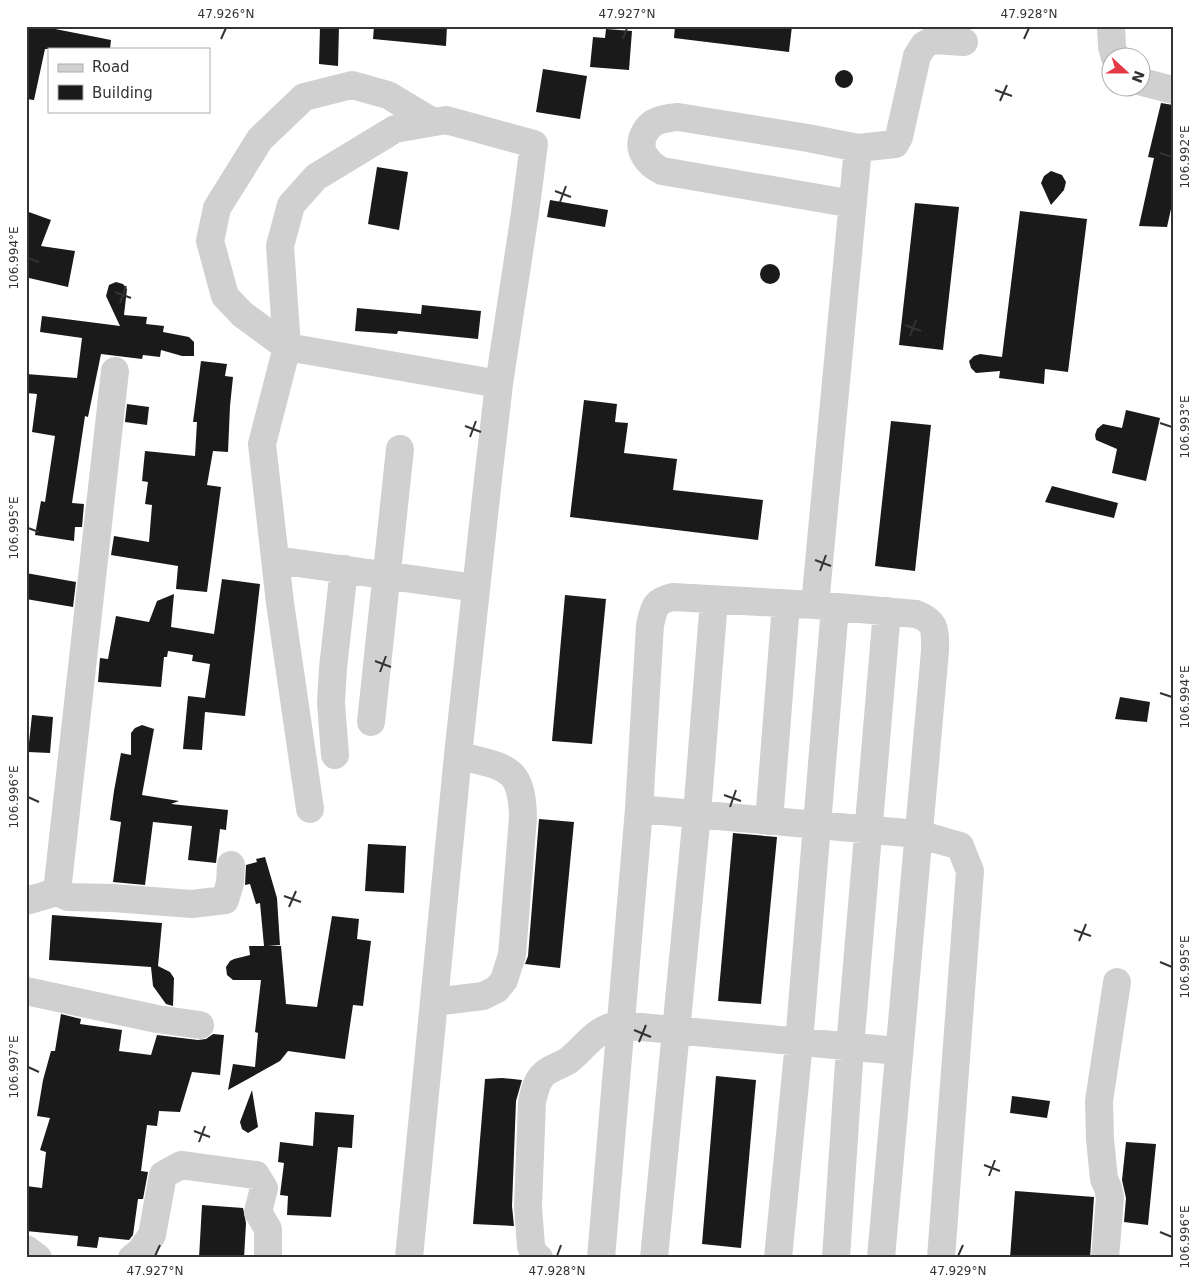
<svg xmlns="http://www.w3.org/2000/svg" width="1199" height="1284" font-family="'DejaVu Sans',sans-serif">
<rect width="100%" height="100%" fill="#fff"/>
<path fill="#1a1a1a" d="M 26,26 L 40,26 L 111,40 L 110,49 L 45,49 L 34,100 L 26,99 Z
M 320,26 L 339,26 L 338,66 L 319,64 Z
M 374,26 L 447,26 L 446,46 L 373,39 Z
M 675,26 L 792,26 L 789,52 L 674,38 Z
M 606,29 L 632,31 L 629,70 L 590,67 L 593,37 L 605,38 Z
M 543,69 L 587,76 L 580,119 L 536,112 Z
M835 79a9 9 0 1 1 18 0a9 9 0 1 1-18 0Z
M 1161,103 L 1173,105 L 1173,200 L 1167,227 L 1139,226 L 1154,158 L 1148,157 Z
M 377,167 L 408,172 L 399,230 L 368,224 Z
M 1051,171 L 1062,175 L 1066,182 L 1064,190 L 1051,205 L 1041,183 L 1044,176 Z
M 550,200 L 608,210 L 605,227 L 547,217 Z
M 915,203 L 959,207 L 943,350 L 899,345 Z
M 26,211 L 51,220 L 41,246 L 75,251 L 68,287 L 29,278 L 28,281 L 26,280 Z
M 1020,211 L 1087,219 L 1068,372 L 1045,369 L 1044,384 L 999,378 L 1000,371 L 976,373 L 971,368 L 969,361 L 974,356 L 980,354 L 1002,357 Z
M760 274a10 10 0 1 1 20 0a10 10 0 1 1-20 0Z
M 116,282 L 123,284 L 127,289 L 124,315 L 147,317 L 146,324 L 164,326 L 163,332 L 189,337 L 194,342 L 194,356 L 182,356 L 161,350 L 160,357 L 143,355 L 142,359 L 101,354 L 88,417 L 85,416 L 72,503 L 84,504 L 82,527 L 75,527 L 74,541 L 35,535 L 41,501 L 45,502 L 55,436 L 32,432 L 37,394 L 26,393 L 26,374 L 77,378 L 82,338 L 40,332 L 42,316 L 120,326 L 106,296 L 109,285 Z
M 422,305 L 481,311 L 478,339 L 398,331 L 397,334 L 355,331 L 357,308 L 421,314 Z
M 201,361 L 227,364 L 225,376 L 233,377 L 230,406 L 228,452 L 213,451 L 207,485 L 221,487 L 207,592 L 176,589 L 178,566 L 111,555 L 114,536 L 149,542 L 152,505 L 145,504 L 148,482 L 142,481 L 145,451 L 195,456 L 197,422 L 193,422 Z
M 584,400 L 617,404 L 615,422 L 628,423 L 624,453 L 677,459 L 673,490 L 763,500 L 758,540 L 570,517 Z
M 127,404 L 149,407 L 147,425 L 125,422 Z
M 1126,410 L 1160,418 L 1146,481 L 1112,473 L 1117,449 L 1096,440 L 1095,435 L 1097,429 L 1103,424 L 1122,428 Z
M 891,421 L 931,425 L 915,571 L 875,566 Z
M 1052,486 L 1118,503 L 1114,518 L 1045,502 Z
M 26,573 L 76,582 L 73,607 L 26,599 Z
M 222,579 L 260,584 L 245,716 L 205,712 L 202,750 L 183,749 L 188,696 L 205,698 L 210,664 L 192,661 L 193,655 L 168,651 L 167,657 L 164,657 L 161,687 L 98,682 L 100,658 L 108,659 L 116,616 L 149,622 L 157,601 L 174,594 L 171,627 L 214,634 Z
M 565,595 L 606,599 L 592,744 L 552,741 Z
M 1120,697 L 1150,702 L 1147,722 L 1115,719 Z
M 32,715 L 53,717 L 50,753 L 28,752 Z
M 142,725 L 154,729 L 142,795 L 179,801 L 171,804 L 228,810 L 226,830 L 220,829 L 216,863 L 188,860 L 192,826 L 153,822 L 145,885 L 113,882 L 121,822 L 110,820 L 114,791 L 121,753 L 131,755 L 131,733 L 135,728 Z
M 539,819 L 574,822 L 560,968 L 525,964 L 528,956 Z
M 733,833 L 777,837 L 761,1004 L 718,1001 Z
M 368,844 L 406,846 L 404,893 L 365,891 Z
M 265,857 L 277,898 L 280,945 L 268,946 L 281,946 L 286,1004 L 317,1007 L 332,916 L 359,919 L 357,939 L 371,941 L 363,1006 L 353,1005 L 345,1059 L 288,1051 L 280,1061 L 228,1090 L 233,1064 L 255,1067 L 258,1033 L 255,1032 L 261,980 L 233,980 L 227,975 L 226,967 L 230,961 L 234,959 L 250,955 L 249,946 L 264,946 L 260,903 L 256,904 L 250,884 L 245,885 L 246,865 L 257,862 L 256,859 Z
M 52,915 L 162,923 L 158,966 L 170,972 L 174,978 L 173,1006 L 166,1004 L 153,986 L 151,967 L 49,960 Z
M 61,1014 L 81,1019 L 80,1024 L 122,1030 L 119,1051 L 151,1055 L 157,1035 L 198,1040 L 206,1039 L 213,1034 L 224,1035 L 220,1075 L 192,1072 L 180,1112 L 159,1111 L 157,1126 L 147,1125 L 141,1171 L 148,1172 L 143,1199 L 138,1199 L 133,1235 L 129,1240 L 99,1237 L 97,1248 L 77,1246 L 78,1236 L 26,1231 L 26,1186 L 42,1188 L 46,1152 L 40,1150 L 50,1118 L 37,1116 L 43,1080 L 51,1051 L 55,1051 Z
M 716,1076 L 756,1080 L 741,1248 L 702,1244 Z
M 502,1078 L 522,1080 L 516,1101 L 512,1206 L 514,1226 L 473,1224 L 485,1079 Z
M 252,1090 L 258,1127 L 248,1133 L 242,1129 L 240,1122 Z
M 1012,1096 L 1050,1101 L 1047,1118 L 1010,1113 Z
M 315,1112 L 354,1115 L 352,1148 L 338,1147 L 331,1217 L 287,1215 L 288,1196 L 280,1195 L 284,1163 L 278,1162 L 280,1142 L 313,1146 Z
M 1126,1142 L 1156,1144 L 1148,1225 L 1124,1222 L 1126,1198 L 1122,1180 Z
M 1015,1191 L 1094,1197 L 1090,1258 L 1010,1258 Z
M 202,1205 L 243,1208 L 246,1223 L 244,1258 L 199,1258 Z"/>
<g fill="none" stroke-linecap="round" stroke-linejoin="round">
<path stroke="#d0d0d0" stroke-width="28" d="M 1111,26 L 1112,47 L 1115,58
M 1142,82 L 1173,90
M 433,122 L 388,95 L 352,85 L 304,97 L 260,139 L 217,208 L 210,241 L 225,296 L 242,314 L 287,347 L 499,384
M 853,204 L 662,171 C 648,164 636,150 644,134 C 646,130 648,127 652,124 C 659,119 670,118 678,117 L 808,138 L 858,148 L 895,144 L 899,137 L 917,56 L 924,45 L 933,40 L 964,42
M 276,560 L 476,588
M 815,605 L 858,148
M 371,722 L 400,449
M 335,755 L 331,703 L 333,668 L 344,569
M 310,809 L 280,603 L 262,444 L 287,347 L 280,246 L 291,205 L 316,177 L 395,129 L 446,120 L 534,144 L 525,213 L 499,384 L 488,479 L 458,755 L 409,1258
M 639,809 L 918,834 L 960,846 L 970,871 L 941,1258
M 769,821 L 786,604
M 57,892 L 68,897 L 113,898 L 192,904 L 225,900 L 230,883 L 231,865
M 26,901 L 57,892 L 115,371
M 26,991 L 157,1019 L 200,1025
M 434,1002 L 483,996 L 497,989 L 504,980 L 512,955 L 523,817 C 522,763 503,768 458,755
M 26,1249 L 38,1258
M 132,1258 L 140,1252 L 152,1235 L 163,1175 L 181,1165 L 256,1175 L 264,1188 L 258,1212 L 268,1229 L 268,1258
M 539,1258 L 534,1254 L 531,1246 L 528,1207 L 532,1102 C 534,1093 536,1083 542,1076 C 549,1068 561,1066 569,1060 C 586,1046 597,1027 620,1025 L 898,1051
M 601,1258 L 639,809 L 650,625 C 654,608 654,601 673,597 L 815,605 L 916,614 C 937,622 935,630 935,651 L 881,1258
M 654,1258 L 697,814 L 714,600
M 778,1258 L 799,1042 L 835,607
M 836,1258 L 850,1047 L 887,611
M 1105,1258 L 1110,1197 L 1108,1188 L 1104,1179 L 1100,1139 L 1099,1101 L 1117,982"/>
</g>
<path fill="none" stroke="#333" stroke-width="2" d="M 221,39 L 226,28M 623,39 L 627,28M 1024,39 L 1029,28M 995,90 L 1012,96M 1000,101 L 1007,85M 1160,153 L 1172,157M 555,191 L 571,197M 560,202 L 566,186M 28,258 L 39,262M 115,292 L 131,298M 120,303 L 126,286M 905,325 L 921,331M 910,336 L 916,320M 1160,423 L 1172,427M 465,426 L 481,432M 470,437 L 476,421M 28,528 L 39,532M 815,560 L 831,566M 820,571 L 826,555M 375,661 L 391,667M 380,672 L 386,656M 1160,693 L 1172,697M 724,795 L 741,801M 28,797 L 39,802M 730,807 L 736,790M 284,896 L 301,902M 289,907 L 296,891M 1074,930 L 1091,936M 1079,941 L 1086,924M 1160,962 L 1172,967M 634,1030 L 651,1037M 639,1042 L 646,1025M 28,1067 L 39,1072M 194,1131 L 210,1137M 199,1142 L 205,1126M 984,1165 L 1000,1171M 989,1176 L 995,1160M 1160,1232 L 1172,1237M 155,1256 L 160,1245M 557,1256 L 561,1245M 958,1256 L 963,1245"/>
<rect width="1199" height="1284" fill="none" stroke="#ffffff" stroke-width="55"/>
<rect x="48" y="48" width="162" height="65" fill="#ffffff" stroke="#adadad"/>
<rect x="58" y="64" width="25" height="8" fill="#d0d0d0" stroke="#adadad"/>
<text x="92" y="72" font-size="15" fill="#333333">Road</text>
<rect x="58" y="85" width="25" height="15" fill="#1a1a1a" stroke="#adadad"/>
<text x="92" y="98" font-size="15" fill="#333333">Building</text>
<g transform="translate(1126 72) rotate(111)"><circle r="24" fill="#ffffff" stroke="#adadad"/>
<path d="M0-4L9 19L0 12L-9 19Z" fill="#e63946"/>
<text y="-8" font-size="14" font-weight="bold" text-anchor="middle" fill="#333333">N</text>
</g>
<rect x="28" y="28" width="1144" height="1228" fill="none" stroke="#333" stroke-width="2"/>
<g font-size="12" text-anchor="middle" fill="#333">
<text x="226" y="18">47.926°N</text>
<text x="627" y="18">47.927°N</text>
<text x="1029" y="18">47.928°N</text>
<text transform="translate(1185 157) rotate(-90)" y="4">106.992°E</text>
<text transform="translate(14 258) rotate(-90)" y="4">106.994°E</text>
<text transform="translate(1185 427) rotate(-90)" y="4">106.993°E</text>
<text transform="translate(14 528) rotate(-90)" y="4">106.995°E</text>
<text transform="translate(1185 697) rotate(-90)" y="4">106.994°E</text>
<text transform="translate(14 797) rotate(-90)" y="4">106.996°E</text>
<text transform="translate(1185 967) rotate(-90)" y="4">106.995°E</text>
<text transform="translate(14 1067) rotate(-90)" y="4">106.997°E</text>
<text transform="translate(1185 1237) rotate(-90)" y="4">106.996°E</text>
<text x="155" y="1275">47.927°N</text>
<text x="557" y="1275">47.928°N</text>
<text x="958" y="1275">47.929°N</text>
</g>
</svg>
